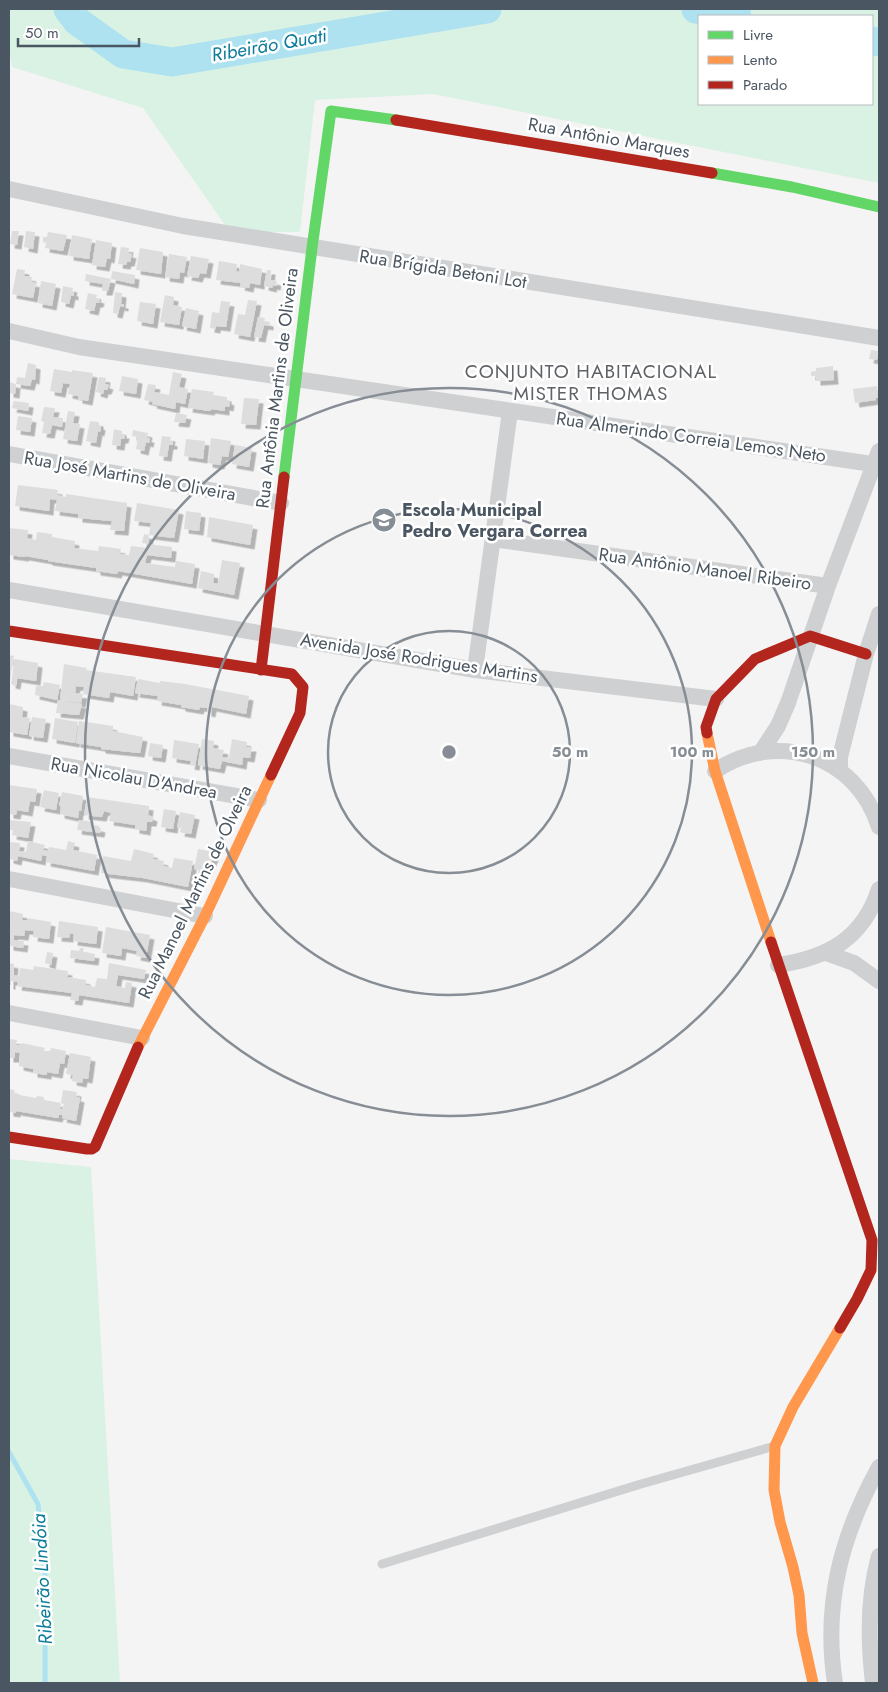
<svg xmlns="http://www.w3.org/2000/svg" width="888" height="1692" font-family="Jost,sans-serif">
<defs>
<filter id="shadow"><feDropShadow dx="4.5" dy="4.5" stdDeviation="0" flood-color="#0004"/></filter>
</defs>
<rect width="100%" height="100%" fill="#f4f4f4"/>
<path fill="#d9f2e3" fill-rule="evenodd" d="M 9,9 L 879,9 L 879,183 L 433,94 L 315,100 L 300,232 L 230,232 L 143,108 L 12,67 L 9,49 ZM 699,16 L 872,16 L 872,104 L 699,104 Z
M 9,1159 L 91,1167 L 120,1683 L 9,1683 Z"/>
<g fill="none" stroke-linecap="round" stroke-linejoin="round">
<path stroke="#aee2f0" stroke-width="5" d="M 9,1452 L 38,1504 L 45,1574 L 45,1683"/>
<path stroke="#aee2f0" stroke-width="29" d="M 68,9 L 77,21 L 123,54 L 172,62 L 487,9
M 696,9 L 737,16
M 872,41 L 879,42"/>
</g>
<path fill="#ddddde" filter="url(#shadow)" d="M 12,231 L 19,231 L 17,245 L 10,244 Z
M 26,231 L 35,232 L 33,249 L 24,247 Z
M 48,232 L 67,235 L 63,251 L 45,248 L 46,243 L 43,242 L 43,237 L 47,237 Z
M 72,235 L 92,239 L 89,259 L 69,256 Z
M 96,240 L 112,243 L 110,259 L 107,258 L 105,267 L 92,265 Z
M 121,247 L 129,248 L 128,253 L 132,254 L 130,262 L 127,262 L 126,265 L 118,264 Z
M 140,248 L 163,252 L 161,274 L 136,270 Z
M 169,254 L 187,257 L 184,273 L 180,272 L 179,279 L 165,277 Z
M 191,256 L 209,259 L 206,274 L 200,273 L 198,278 L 187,276 Z
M 219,261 L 237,264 L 236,271 L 239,272 L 240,264 L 262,269 L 260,285 L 250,283 L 249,288 L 240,286 L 241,283 L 216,280 Z
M 17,269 L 25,270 L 24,276 L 32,277 L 31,282 L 36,283 L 33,298 L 12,294 Z
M 267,270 L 271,270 L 270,280 L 277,281 L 276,286 L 273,285 L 272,288 L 264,286 Z
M 112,271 L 135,275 L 134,284 L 111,279 L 108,291 L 102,291 L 103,284 L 85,281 L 86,274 L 111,279 Z
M 41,281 L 56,284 L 52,306 L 38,303 Z
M 63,286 L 73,288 L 72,292 L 74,292 L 74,296 L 71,295 L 69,304 L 61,302 Z
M 115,292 L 122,293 L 121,304 L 124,304 L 124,307 L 120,306 L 118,314 L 113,313 Z
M 88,293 L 97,295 L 96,298 L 100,299 L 99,303 L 96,303 L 94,311 L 85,309 Z
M 165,295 L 174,297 L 173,305 L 182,307 L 179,325 L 160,322 Z
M 248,300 L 257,301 L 250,337 L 234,334 L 238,314 L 245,315 Z
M 221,301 L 230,302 L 226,327 L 216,326 L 216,329 L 210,328 L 212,312 L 219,313 Z
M 140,302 L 156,304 L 153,324 L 137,321 Z
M 186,308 L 199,311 L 196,329 L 182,326 Z
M 258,317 L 265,318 L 264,321 L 269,322 L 269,326 L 264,325 L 261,338 L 254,337 Z
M 871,350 L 878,351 L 877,360 L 869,359 Z
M 28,363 L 36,365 L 35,380 L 32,379 L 30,386 L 16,384 L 17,377 L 25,378 Z
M 833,366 L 834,380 L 816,381 L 816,376 L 811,376 L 811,372 L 816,371 L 816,368 Z
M 54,369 L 72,372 L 72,370 L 93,373 L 88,401 L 78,399 L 78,396 L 68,394 L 70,384 L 63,383 L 61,393 L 50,391 Z
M 173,372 L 182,374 L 179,387 L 188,389 L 185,404 L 176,402 L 175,409 L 152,404 L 153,402 L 144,400 L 148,384 L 156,385 L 154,392 L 169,395 Z
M 122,376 L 138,379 L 136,394 L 119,391 Z
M 99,377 L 106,378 L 105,384 L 109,385 L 107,390 L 104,390 L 103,394 L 96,392 Z
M 9,382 L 16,384 L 15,394 L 9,393 Z
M 877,386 L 878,398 L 875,398 L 876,400 L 855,403 L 853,389 Z
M 192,389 L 214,392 L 213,395 L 227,397 L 227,400 L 230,401 L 229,407 L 225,406 L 225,411 L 211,409 L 210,411 L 188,408 Z
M 244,398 L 259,399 L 256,425 L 241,424 Z
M 14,401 L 29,403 L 28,411 L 12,408 Z
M 44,407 L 55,408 L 53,417 L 63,418 L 62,427 L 52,425 L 50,434 L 42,433 L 44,422 L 41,421 Z
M 68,411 L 75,412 L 73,423 L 80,424 L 77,441 L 63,439 Z
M 176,413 L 187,415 L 185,423 L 174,422 Z
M 18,416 L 32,418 L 30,432 L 16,430 Z
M 90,421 L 99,422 L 99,425 L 101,426 L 100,432 L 98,431 L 96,443 L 86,441 Z
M 114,429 L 122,431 L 122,434 L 125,434 L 124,439 L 121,439 L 120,446 L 112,445 Z
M 133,430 L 148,433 L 147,438 L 150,438 L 149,443 L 146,442 L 144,451 L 136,449 L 138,437 L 132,436 Z
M 162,436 L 171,437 L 170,441 L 173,442 L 173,445 L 169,445 L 167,457 L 159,456 Z
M 211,438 L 231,441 L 228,457 L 222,456 L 220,465 L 208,463 Z
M 186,439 L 205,441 L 203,459 L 184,456 Z
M 235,445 L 252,448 L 249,467 L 232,464 Z
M 18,485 L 58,490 L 57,495 L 66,497 L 66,494 L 127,503 L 124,531 L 110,530 L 112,521 L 78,518 L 78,514 L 55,511 L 57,500 L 50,499 L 49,511 L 15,506 Z
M 137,503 L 179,510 L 174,538 L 149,535 L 151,523 L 134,521 Z
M 186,511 L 201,513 L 199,531 L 184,529 Z
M 209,517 L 253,525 L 250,545 L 207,537 Z
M 9,528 L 28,530 L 27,538 L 36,540 L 37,532 L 52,534 L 52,537 L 75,541 L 74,548 L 98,551 L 99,546 L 121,549 L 120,554 L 129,555 L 131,546 L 148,548 L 148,544 L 172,547 L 171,558 L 147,555 L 145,563 L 175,567 L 176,561 L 195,564 L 192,584 L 118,571 L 117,574 L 96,571 L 96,568 L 48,561 L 48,560 L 25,556 L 24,557 L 9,555 Z
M 144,534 L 149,535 L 148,544 L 142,543 Z
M 222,560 L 240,563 L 234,595 L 198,588 L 201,571 L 214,574 L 213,583 L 218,584 Z
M 9,655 L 14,656 L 10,681 L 9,681 Z
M 15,659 L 38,663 L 36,681 L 17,678 L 16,685 L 11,684 Z
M 64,664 L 87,668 L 86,670 L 136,677 L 133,696 L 110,692 L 109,698 L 83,694 L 84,687 L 76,686 L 75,693 L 83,694 L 81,703 L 60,700 Z
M 138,679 L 160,683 L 160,681 L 185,684 L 249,696 L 246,714 L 212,707 L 211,713 L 207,712 L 207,708 L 200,707 L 199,710 L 181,707 L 181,705 L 157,701 L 158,696 L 135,693 Z
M 44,682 L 60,685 L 57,700 L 35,695 L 36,686 L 43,686 Z
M 58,700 L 82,704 L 79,715 L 56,713 Z
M 9,704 L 23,707 L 22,717 L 30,718 L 27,735 L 9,732 Z
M 32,717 L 46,719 L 43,738 L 29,736 Z
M 55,718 L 78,722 L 75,743 L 52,739 Z
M 79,721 L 113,726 L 113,731 L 143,737 L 140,753 L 101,749 L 101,747 L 76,743 Z
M 202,739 L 214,741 L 213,748 L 224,750 L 222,757 L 229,758 L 232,739 L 247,742 L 246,747 L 252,747 L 250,758 L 243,757 L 242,765 L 222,761 L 220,769 L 198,765 Z
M 174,740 L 199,744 L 195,766 L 190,765 L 191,761 L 172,758 Z
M 150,743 L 163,745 L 161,758 L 148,756 Z
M 9,785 L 37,789 L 35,802 L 30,801 L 28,812 L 17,810 L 16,815 L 9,814 Z
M 44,790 L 59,793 L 56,810 L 40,807 Z
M 62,792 L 83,796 L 81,811 L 79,811 L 78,818 L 60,814 L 61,806 L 59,806 Z
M 87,797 L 149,806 L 148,815 L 153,817 L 152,822 L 147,822 L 146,831 L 135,829 L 135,825 L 109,821 L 111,813 L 104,811 L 102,817 L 84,815 Z
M 164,809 L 176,811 L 173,829 L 161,827 Z
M 180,812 L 195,815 L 191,834 L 180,832 L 181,828 L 177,828 Z
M 9,820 L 31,822 L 28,838 L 12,835 L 13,830 L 9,830 Z
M 79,820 L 94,822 L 93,826 L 101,828 L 100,833 L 77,830 Z
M 28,841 L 45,845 L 43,850 L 48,851 L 49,847 L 66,850 L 68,841 L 75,843 L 73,850 L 97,855 L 94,871 L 46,862 L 47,856 L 42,855 L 41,861 L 18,856 L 17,861 L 9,859 L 10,842 L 20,843 L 19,851 L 26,852 Z
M 134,849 L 154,854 L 153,859 L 164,861 L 163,866 L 172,868 L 174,858 L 193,861 L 188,887 L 143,878 L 101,873 L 103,856 L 131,861 Z
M 198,849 L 216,852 L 207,872 L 194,869 Z
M 9,911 L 23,914 L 22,920 L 27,920 L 27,918 L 51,922 L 49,939 L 33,937 L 34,931 L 25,930 L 24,936 L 14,935 L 13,940 L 24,941 L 23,948 L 9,946 Z
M 59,921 L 98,927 L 96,944 L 73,941 L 74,934 L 70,933 L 69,938 L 57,937 Z
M 106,927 L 150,935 L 146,958 L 136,956 L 137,951 L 122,948 L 121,956 L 102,953 Z
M 80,948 L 84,948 L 83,952 L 95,954 L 94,961 L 70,958 L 71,950 L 79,951 Z
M 47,952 L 53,953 L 51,965 L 45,963 Z
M 9,963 L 14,964 L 13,975 L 19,976 L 20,968 L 33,970 L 34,966 L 68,971 L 67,977 L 86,980 L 86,985 L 95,987 L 97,978 L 107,979 L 109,963 L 146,970 L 144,979 L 118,975 L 116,986 L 125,988 L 126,982 L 132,983 L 129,1003 L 79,995 L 78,1001 L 70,1000 L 72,993 L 17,986 L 18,982 L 11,981 L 11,985 L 9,985 Z
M 9,1039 L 17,1040 L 16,1045 L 21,1045 L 22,1043 L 45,1048 L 44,1051 L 50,1051 L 51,1048 L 66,1051 L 64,1064 L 60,1063 L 58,1074 L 47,1072 L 47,1075 L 33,1073 L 33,1069 L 19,1066 L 20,1053 L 15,1052 L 15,1058 L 9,1058 Z
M 70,1053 L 91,1057 L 88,1079 L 83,1078 L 82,1083 L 72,1081 L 73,1075 L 66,1074 Z
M 9,1089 L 15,1090 L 14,1094 L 36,1098 L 37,1096 L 44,1097 L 44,1100 L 61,1103 L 60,1109 L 62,1109 L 64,1104 L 61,1103 L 63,1090 L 77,1092 L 76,1097 L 80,1098 L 76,1121 L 62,1118 L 63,1115 L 59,1115 L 58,1118 L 16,1111 L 16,1113 L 9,1112 Z"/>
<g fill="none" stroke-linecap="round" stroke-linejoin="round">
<path stroke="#ced0d2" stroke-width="9" d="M 382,1564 L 641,1484 L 775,1446"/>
<path stroke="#ced0d2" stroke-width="16" d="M 9,189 L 183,226 L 879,338
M 9,331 L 79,347 L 879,465
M 9,454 L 281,503
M 493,539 L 828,586
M 9,590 L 475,670 L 716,699
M 475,670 L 510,411
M 761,752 L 778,726 L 788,703 L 828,586 L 879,451
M 9,756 L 259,800
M 715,771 C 776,730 856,754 879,827
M 840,771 L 840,757 L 866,654 L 879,614
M 9,879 L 205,916
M 826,953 L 854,963 L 879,981
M 778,965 C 827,958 863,939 879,889
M 9,1013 L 142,1038
M 835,1683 C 823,1604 841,1536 879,1467
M 873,1683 C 868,1641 867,1598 879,1556"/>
<path stroke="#63d668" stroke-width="11" d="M 712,173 L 792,187 L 879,207
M 284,477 L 312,248 L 331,111 L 396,120"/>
<path stroke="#ff974d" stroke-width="11" d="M 707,733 L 715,771 L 771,942
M 138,1047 L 205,916 L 271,775
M 813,1683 L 802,1633 L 799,1595 L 793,1567 L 780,1522 L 774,1490 L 775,1446 L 793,1407 L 840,1328"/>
<path stroke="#b3261e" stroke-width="11" d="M 396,120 L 712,173
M 9,631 L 292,674 L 303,687 L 300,713 L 271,775
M 261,670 L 284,477
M 707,733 L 706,727 L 716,699 L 755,659 L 810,636 L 866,654
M 771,942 L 872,1240 L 871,1270 L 857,1299 L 840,1328
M 9,1137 L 87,1149 L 92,1149 L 95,1147 L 138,1047"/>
</g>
<g fill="none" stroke="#868d94" stroke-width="2.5">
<circle cx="449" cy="752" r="121"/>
<circle cx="449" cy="752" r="243"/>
<circle cx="449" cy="752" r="364"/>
</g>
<defs>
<symbol id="school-disc" viewBox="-11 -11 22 22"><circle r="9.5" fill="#868d94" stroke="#fff"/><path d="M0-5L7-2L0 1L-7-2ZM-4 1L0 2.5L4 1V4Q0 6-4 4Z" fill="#fff"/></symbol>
</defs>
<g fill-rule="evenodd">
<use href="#school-disc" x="370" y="506" width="28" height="28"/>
</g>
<g text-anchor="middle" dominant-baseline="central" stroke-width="5" stroke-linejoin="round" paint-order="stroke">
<g font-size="18" fill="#4a5661" stroke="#fff">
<text transform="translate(609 138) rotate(10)">Rua Antônio Marques</text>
<text transform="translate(443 269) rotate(9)">Rua Brígida Betoni Lot</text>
<text transform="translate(277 388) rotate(-83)">Rua Antônia Martins de Oliveira</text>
<text transform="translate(691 437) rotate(8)">Rua Almerindo Correia Lemos Neto</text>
<text transform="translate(130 476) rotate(10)">Rua José Martins de Oliveira</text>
<text transform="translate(705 569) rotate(8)">Rua Antônio Manoel Ribeiro</text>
<text transform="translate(419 658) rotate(9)">Avenida José Rodrigues Martins</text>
<text transform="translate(134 778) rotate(10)">Rua Nicolau D'Andrea</text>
<text transform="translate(195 892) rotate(-64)">Rua Manoel Martins de Olveira</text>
</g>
<g font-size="18" font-weight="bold" fill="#4a5661" stroke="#fff" text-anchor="start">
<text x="402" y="510">Escola Municipal<tspan x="402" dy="21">Pedro Vergara Correa</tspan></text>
</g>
<g font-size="19" font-style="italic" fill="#0c7c9b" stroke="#fff">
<text transform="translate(269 45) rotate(-10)">Ribeirão Quati</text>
<text transform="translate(42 1579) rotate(-93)">Ribeirão Lindóia</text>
</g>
<g font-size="19" letter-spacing="1" fill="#5f6368" stroke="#fff">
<text x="591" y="371">CONJUNTO HABITACIONAL<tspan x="591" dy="22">MISTER THOMAS</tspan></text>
</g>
</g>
<circle cx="449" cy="752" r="8" fill="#868d94" stroke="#fff" stroke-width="2.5"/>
<g font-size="15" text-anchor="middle" font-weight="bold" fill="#868d94" stroke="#fff" stroke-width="5" stroke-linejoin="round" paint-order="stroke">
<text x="570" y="757">50 m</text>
<text x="692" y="757">100 m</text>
<text x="813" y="757">150 m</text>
</g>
<rect width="888" height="1692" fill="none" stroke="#4a5661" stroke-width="20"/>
<rect x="698" y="15" width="175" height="90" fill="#ffffff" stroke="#b7bbc0"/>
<rect x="708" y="31" width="25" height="8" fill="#63d668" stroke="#b7bbc0"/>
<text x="743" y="40" font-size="15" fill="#4a5661">Livre</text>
<rect x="708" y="56" width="25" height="8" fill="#ff974d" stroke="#b7bbc0"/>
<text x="743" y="65" font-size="15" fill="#4a5661">Lento</text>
<rect x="708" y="81" width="25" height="8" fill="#b3261e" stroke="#b7bbc0"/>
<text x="743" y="90" font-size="15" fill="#4a5661">Parado</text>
<path d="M18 38v8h121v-8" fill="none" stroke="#4a5661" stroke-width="2.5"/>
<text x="25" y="38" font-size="15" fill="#4a5661" stroke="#ffffff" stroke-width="4" paint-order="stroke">50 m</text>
</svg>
